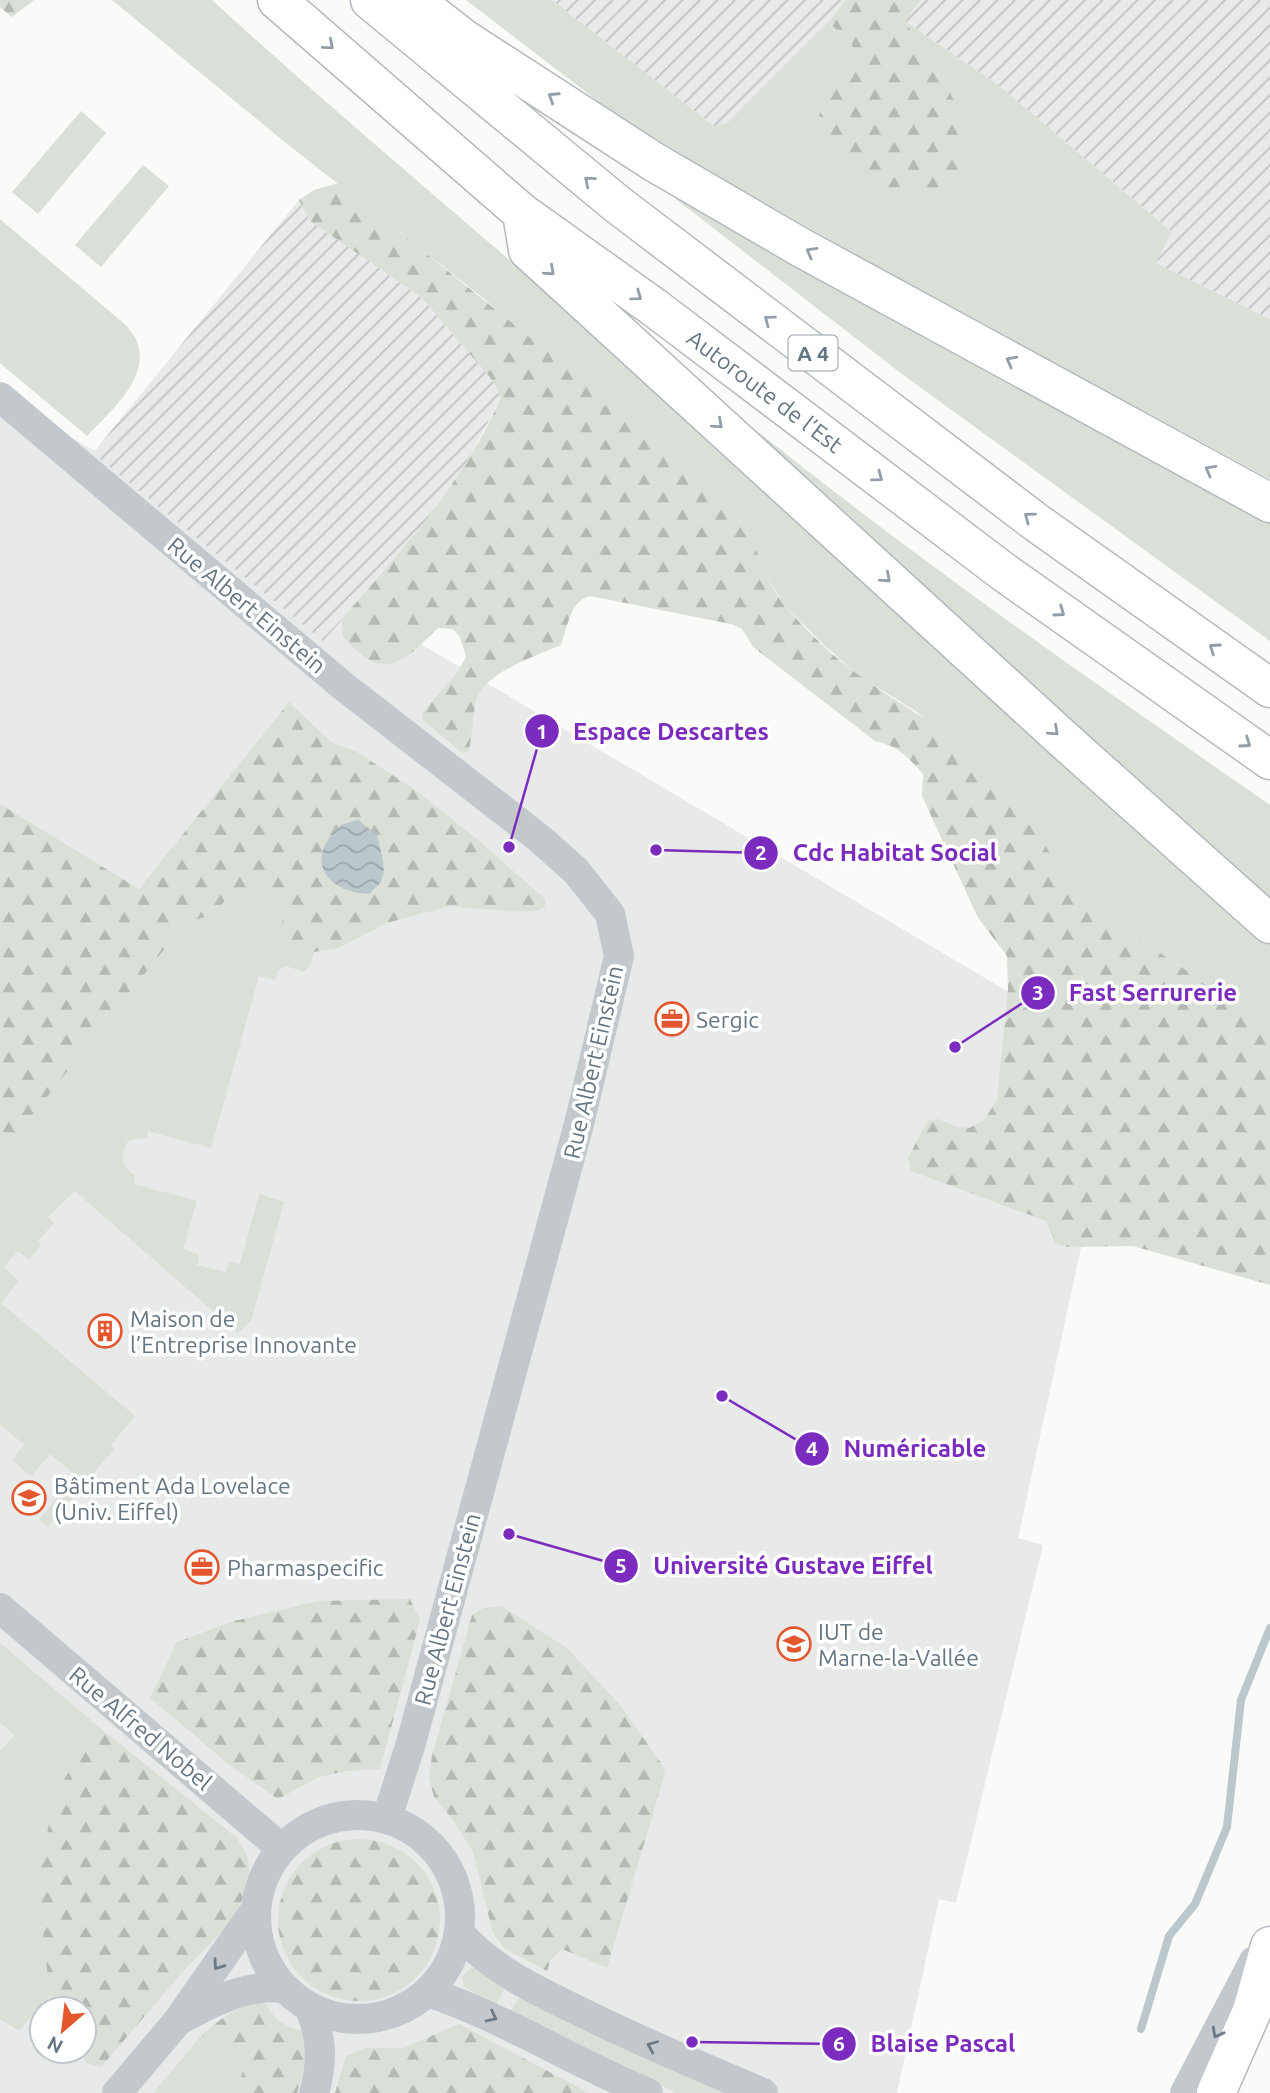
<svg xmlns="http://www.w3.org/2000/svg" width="1270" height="2093" font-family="Ubuntu,sans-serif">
<defs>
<pattern id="industrial-furrows" width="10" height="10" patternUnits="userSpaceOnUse" patternTransform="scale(1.75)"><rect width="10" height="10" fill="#e8e9e9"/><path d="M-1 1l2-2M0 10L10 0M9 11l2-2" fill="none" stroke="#c0c1c2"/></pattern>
<pattern id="forest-firs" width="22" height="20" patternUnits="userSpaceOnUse" patternTransform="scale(1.75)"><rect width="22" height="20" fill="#dadfd7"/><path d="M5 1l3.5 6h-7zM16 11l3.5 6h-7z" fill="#b4b9b4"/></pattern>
<pattern id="water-waves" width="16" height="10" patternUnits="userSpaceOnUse" patternTransform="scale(1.75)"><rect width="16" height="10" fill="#bbc7cb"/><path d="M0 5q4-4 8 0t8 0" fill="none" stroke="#9ca6aa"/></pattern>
</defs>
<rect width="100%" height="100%" fill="#fafaf8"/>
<path fill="#e8e9e9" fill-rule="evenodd" d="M 0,395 L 1122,1059 L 1018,1538 L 1043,1545 L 956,1903 L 939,1899 L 897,2093 L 0,2093 ZM 42,2009 L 84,2009 L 84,2051 L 42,2051 Z"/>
<path fill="url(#industrial-furrows)" d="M 552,0 L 846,0 L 817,35 L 727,123 L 714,126 Z
M 921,0 L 1270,0 L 1270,319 L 1156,263 L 1172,232 L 1001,87 L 905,21 Z
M 299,200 L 310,221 L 421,297 L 493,381 L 501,397 L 462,472 L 405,549 L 323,641 L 93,453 Z"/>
<path fill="#dadfd7" d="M 112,0 L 212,0 C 357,133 509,257 656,387 C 863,568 1066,754 1270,937 L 1270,1026 L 1091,907 L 1070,886 L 1013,797 L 994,773 L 914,710 L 859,676 L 825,646 L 784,605 L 762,568 L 748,533 L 483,298 L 281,139 Z
M 466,0 L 552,0 L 714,126 L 727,123 L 828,22 L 852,43 L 853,58 L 836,81 L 844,168 L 865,180 L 950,92 L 905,21 L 1001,87 L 1172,232 L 1156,263 L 1270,319 L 1270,479 L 917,289 L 710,172 L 612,112 Z
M 81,111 L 106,133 L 38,214 L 12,192 Z
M 143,165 L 169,186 L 101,267 L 75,245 Z
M 674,194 L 1270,518 L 1270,641 L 902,374 L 677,200 Z
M 0,219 L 127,326 C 129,330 134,335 136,339 C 153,377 109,412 87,436 L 0,363 Z
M 756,430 C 921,563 1096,684 1270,805 L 1270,898 L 1000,660 L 753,432 Z
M 256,886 L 279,891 L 288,907 L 290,946 L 314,952 L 310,966 L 304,972 L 286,966 L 278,970 L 275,980 L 259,976 L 211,1148 L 148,1131 L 147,1139 L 136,1138 L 128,1141 C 120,1155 120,1168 135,1175 L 134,1184 L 197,1201 L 183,1249 L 199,1254 L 197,1265 L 226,1272 L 229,1262 L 240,1264 L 259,1194 L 284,1202 L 251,1321 L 238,1333 L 75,1191 L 48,1217 L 54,1223 L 38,1241 L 41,1245 L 29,1260 L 18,1251 L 4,1267 L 19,1281 L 1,1303 L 135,1416 L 111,1445 L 114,1449 L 48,1527 L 39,1520 L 76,1475 L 50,1454 L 31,1476 L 12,1460 L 24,1445 L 0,1424 L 0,1156 L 186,922 L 211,915 L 233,893 Z
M 0,1643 L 99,1727 L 93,1730 L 83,1749 L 44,1948 L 51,1994 L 19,2031 L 0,2019 L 0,1751 L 15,1735 L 0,1723 Z
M 472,1967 L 506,1985 L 496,2005 L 464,1987 L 462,1976 Z
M 522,1994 L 732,2093 L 677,2093 L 510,2012 Z
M 202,2035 L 244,2069 L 238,2093 L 153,2093 Z"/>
<path fill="url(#forest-firs)" d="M 0,0 L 34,0 L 12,17 L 0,7 Z
M 846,0 L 921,0 L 905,21 L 950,92 L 964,126 L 962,156 L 957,174 L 930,195 L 890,195 L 844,168 L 819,115 L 836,81 L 853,58 L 852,43 L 828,22 Z
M 339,183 L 695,471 C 714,490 733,508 747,532 C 761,556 767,585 786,607 C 808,632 833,657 860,676 C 904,708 957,734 994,773 C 1032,812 1051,867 1091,907 L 1270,1026 L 1270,1285 L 1133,1246 L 1068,1247 L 1054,1243 L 1053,1236 L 1046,1221 L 911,1171 L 908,1158 L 927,1121 L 938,1119 L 957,1127 L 969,1128 L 984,1120 L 997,1100 L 1008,989 L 1007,956 L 978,918 L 922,796 L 923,774 C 907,756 900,747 875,741 L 753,647 L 742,629 L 731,624 L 590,596 C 569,602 568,627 561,645 C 534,657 492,669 477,697 C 474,703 472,739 469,751 L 462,753 L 423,720 L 422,713 L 458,671 L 466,657 L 460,637 L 453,629 L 438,628 C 401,664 383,684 343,636 L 342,623 L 345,615 C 405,548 465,480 501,397 L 493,381 L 421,297 L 310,221 L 299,200 L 314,190 Z
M 289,702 L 331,742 L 357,752 L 418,792 L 478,840 L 545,899 L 545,906 L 537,911 L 504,911 L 450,906 L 387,923 L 336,949 L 314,952 L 290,946 L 280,928 L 288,907 L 279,892 L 256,886 L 233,893 L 211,915 L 185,923 L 0,1156 L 0,804 L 139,889 Z
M 410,1599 L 420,1620 L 380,1769 L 345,1771 L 319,1777 L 278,1799 L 231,1766 L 150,1698 L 177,1642 L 234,1621 L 318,1601 Z
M 501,1606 L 567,1648 L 620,1705 L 661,1763 L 665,1773 L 607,1968 L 562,1949 L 551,1960 L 547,1971 L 505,1949 L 493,1933 L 473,1852 L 453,1820 L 434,1797 L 429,1777 L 432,1756 L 472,1615 L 483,1608 Z
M 99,1727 L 237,1838 L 248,1857 L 250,1881 L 233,1921 L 188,1966 L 101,2067 L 87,2063 L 75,2051 L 84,2051 L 84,2009 L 53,2009 L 44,1948 L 40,1868 L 55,1795 L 93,1730 Z
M278 1920a81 81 0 1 1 162 0a81 81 0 1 1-162 0Z
M 265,2002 C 273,2019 284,2026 302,2031 L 309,2051 L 297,2093 L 238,2093 L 243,2069 L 202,2035 C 224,2016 236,2007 265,2002 Z
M 459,2024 L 589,2093 L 335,2093 L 346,2056 L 364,2048 L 404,2048 Z"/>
<path fill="url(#water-waves)" d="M 358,820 L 377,835 L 382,855 L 384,871 L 381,882 L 369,894 C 335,893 307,869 330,837 C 332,834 334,830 337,828 C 341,824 352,822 358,820 Z"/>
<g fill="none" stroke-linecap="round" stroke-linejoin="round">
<path stroke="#bbc7cb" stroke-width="8" d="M 1141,2029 L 1169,1936 L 1195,1904 L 1227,1827 L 1241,1700 L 1270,1628"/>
<defs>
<path id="major" d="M 1216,2093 L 1252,2011 L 1270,1946"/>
<path id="highway" d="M 277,0 L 522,213 L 655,308 L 1005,573 L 1270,760
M 370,0 L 617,204 L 1037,523 L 1270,688
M 414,0 L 464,39 L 654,162 L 800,247 L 1270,503
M 522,213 L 528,250 L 1063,739 L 1270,924"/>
</defs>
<use href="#major" stroke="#b5babe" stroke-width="41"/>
<use href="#highway" stroke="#b4b9bd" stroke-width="41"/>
<path stroke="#c3c8cc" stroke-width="30" d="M 0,397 L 343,686 L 539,838 L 576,871 L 610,914 L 619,956 L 579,1124 L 411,1743 L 387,1818
M 0,1608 L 282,1849
M256 1917a102 102 0 1 1 204 0a102 102 0 1 1-204 0Z
M 460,1934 C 493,1970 537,1991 581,2012 C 641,2042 702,2067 763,2093
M 428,1992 C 505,2018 573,2062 648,2093
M 310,2009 C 322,2039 323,2062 314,2093
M 183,2018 C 214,2001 249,1983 285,1988
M 117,2093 L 177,2022 L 256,1909
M 1185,2093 L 1254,1961"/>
<use href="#major" stroke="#fff" stroke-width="38"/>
<use href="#highway" stroke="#fff" stroke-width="38"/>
</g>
<defs><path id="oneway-chevron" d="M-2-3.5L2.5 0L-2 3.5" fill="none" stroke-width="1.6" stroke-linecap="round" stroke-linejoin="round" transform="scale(1.75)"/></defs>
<g stroke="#939fa8">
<use href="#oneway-chevron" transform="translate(329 45) rotate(41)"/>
<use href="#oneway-chevron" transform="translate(553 97) rotate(-147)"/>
<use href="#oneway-chevron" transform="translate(589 181) rotate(-140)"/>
<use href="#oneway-chevron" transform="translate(811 252) rotate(-151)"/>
<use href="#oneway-chevron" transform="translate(550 271) rotate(42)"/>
<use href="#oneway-chevron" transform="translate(637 296) rotate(36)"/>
<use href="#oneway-chevron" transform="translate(769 320) rotate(-143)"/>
<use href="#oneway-chevron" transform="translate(1011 361) rotate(-152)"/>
<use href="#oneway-chevron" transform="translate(718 424) rotate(42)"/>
<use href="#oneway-chevron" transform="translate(1210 470) rotate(-151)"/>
<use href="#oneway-chevron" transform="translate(878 477) rotate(37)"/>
<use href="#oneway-chevron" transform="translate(1029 517) rotate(-143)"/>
<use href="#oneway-chevron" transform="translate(886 578) rotate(42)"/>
<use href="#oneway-chevron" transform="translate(1060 612) rotate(35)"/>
<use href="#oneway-chevron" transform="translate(1214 648) rotate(-145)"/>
<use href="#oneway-chevron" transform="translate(1054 731) rotate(42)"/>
<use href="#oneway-chevron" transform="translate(1246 743) rotate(35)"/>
</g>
<g stroke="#6a7a87">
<use href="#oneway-chevron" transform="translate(218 1965) rotate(125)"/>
<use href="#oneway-chevron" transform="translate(492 2017) rotate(26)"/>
<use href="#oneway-chevron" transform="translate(1217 2033) rotate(118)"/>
<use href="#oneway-chevron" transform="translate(652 2046) rotate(-157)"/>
</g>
<defs>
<symbol id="office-ring" viewBox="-11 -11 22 22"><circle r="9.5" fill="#fff" stroke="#e4572e" stroke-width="1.5"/><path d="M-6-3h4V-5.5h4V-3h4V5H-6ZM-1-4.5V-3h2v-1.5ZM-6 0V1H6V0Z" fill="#e4572e"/></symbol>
<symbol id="building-ring" viewBox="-11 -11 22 22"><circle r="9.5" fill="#fff" stroke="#e4572e" stroke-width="1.5"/><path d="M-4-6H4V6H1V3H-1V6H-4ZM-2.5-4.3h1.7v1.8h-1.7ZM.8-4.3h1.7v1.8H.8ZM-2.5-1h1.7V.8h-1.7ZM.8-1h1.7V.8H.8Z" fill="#e4572e"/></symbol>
<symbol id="university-ring" viewBox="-11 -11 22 22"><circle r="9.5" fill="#fff" stroke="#e4572e" stroke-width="1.5"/><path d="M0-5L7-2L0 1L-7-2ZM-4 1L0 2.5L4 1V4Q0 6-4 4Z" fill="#e4572e"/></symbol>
</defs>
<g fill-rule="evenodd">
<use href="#office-ring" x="653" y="1000" width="38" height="38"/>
<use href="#building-ring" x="86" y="1312" width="38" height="38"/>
<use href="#university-ring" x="10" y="1479" width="38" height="38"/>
<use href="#office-ring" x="183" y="1548" width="38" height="38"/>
<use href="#university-ring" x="775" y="1625" width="38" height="38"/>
</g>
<g text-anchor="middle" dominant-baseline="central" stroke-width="7" stroke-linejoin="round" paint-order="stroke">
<rect fill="#fff" stroke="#939fa8" stroke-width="2" x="788.5" y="335.5" width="49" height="35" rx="5"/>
<g font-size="21" font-weight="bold" fill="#657683">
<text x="813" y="353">A 4</text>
</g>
<g font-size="23" fill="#657683" stroke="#fff">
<text transform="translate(765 391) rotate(37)">Autoroute de l’Est</text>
<text transform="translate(247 605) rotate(40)">Rue Albert Einstein</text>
<text transform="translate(593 1062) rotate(-77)">Rue Albert Einstein</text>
<text transform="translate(447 1609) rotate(-75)">Rue Albert Einstein</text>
<text transform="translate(141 1728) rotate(40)">Rue Alfred Nobel</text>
</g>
<g font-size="23" fill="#657683" stroke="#fff" text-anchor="start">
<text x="696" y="1019">Sergic</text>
<text x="130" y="1318">Maison de<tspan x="130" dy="26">l’Entreprise Innovante</tspan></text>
<text x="54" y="1485">Bâtiment Ada Lovelace<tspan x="54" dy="26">(Univ. Eiffel)</tspan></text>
<text x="227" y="1567">Pharmaspecific</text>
<text x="818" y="1631">IUT de<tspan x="818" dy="26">Marne-la-Vallée</tspan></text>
</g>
</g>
<path fill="none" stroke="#7b2cbf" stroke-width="2.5" d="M509 847L542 731M656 850L761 853M955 1047L1038 993M722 1396L812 1449M509 1534L621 1566M692 2042L839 2044"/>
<g fill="#7b2cbf" stroke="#fff" stroke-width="2.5">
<circle cx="509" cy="847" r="7"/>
<circle cx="656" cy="850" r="7"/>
<circle cx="955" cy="1047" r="7"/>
<circle cx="722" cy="1396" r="7"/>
<circle cx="509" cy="1534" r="7"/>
<circle cx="692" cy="2042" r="7"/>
<circle cx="542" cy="731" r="18"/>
<circle cx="761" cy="853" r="18"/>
<circle cx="1038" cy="993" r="18"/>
<circle cx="812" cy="1449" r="18"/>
<circle cx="621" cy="1566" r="18"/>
<circle cx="839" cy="2044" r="18"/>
</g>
<g font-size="21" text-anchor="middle" font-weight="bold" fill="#fff">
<text x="542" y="739">1</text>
<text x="761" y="860">2</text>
<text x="1038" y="1000">3</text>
<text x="812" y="1456">4</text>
<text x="621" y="1573">5</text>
<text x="839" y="2051">6</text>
</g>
<g font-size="24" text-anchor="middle" font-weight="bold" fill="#7b2cbf" stroke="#fff" stroke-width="7" stroke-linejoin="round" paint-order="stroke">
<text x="671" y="740">Espace Descartes</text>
<text x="895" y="861">Cdc Habitat Social</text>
<text x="1153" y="1001">Fast Serrurerie</text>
<text x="915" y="1457">Numéricable</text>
<text x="793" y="1574">Université Gustave Eiffel</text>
<text x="943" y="2052">Blaise Pascal</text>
</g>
<g transform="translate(63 2030) rotate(208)"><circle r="33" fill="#ffffff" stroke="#c1c8cd" stroke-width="2"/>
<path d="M0-5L12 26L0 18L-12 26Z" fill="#e4572e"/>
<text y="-10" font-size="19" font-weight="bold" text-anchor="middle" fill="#657683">N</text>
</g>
</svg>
